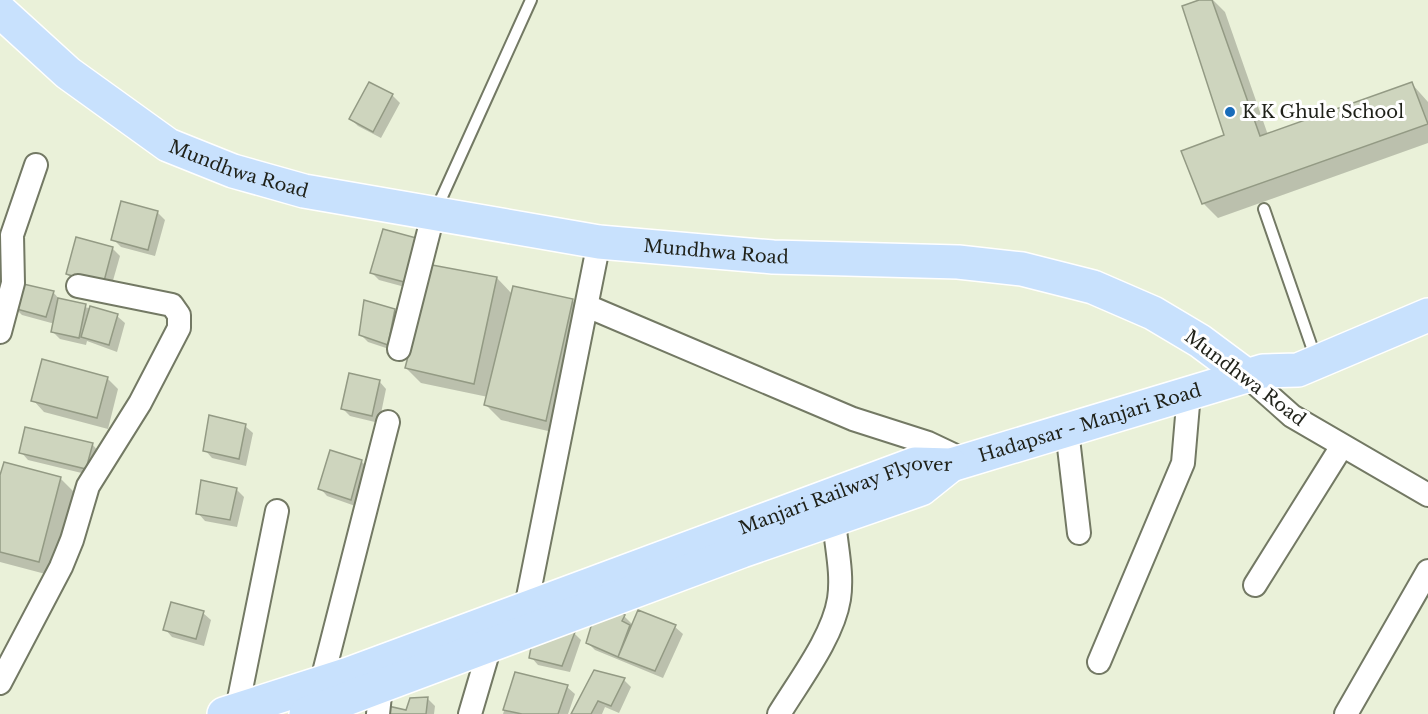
<svg xmlns="http://www.w3.org/2000/svg" width="1428" height="714" font-family="'Libre Baskerville',serif">
<rect width="100%" height="100%" fill="#eaf1d9"/>
<path fill="#0003" d="M 1203,0 L 1213,0 L 1225,12 L 1268,135 L 1412,84 L 1428,102 L 1428,143 L 1218,218 L 1203,203 L 1226,136 Z
M 392,95 L 400,103 L 381,138 L 358,126 L 351,119 Z
M 157,212 L 165,220 L 155,256 L 121,247 L 113,239 Z
M 419,240 L 416,290 L 379,280 L 372,273 Z
M 112,248 L 120,256 L 110,291 L 75,282 L 67,274 Z
M 497,278 L 512,294 L 572,300 L 587,315 L 561,434 L 501,420 L 486,405 L 488,397 L 421,383 L 406,368 Z
M 53,292 L 60,300 L 117,316 L 125,323 L 117,352 L 87,341 L 86,345 L 60,339 L 53,332 L 55,324 L 22,315 L 15,308 Z
M 394,310 L 402,318 L 395,351 L 368,342 L 360,334 Z
M 107,378 L 118,389 L 108,429 L 44,412 L 33,400 Z
M 379,381 L 386,389 L 379,423 L 350,416 L 343,409 Z
M 245,426 L 253,433 L 246,466 L 212,458 L 205,450 Z
M 92,444 L 99,452 L 94,476 L 28,460 L 21,452 Z
M 362,462 L 369,469 L 358,507 L 327,496 L 320,488 Z
M 60,478 L 75,493 L 53,576 L 0,562 L 0,481 Z
M 236,489 L 244,497 L 237,527 L 205,521 L 198,513 Z
M 203,613 L 211,620 L 204,646 L 172,637 L 165,629 Z
M 624,616 L 633,625 L 675,627 L 683,634 L 663,678 L 595,650 L 588,643 Z
M 574,633 L 581,640 L 570,672 L 538,665 L 531,657 Z
M 516,674 L 567,687 L 575,694 L 568,714 L 503,714 Z
M 624,680 L 631,687 L 619,713 L 605,707 L 602,714 L 572,714 Z
M 428,699 L 435,706 L 434,714 L 389,714 L 406,712 Z"/>
<path fill="#ced5be" stroke="#939a84" stroke-width="1.5" d="M 1199,0 L 1212,0 L 1260,136 L 1412,82 L 1428,124 L 1202,204 L 1181,151 L 1224,135 L 1182,6 Z
M 369,82 L 393,94 L 373,132 L 349,119 Z
M 121,201 L 158,211 L 148,250 L 111,240 Z
M 383,229 L 420,239 L 408,283 L 370,273 Z
M 76,237 L 113,247 L 103,285 L 66,274 Z
M 432,265 L 497,277 L 474,384 L 405,368 Z
M 19,283 L 54,291 L 46,317 L 13,308 Z
M 513,286 L 573,299 L 546,421 L 484,405 Z
M 58,298 L 86,304 L 79,338 L 51,332 Z
M 364,300 L 395,309 L 388,345 L 359,335 Z
M 90,306 L 118,314 L 109,345 L 81,337 Z
M 42,359 L 108,377 L 97,418 L 31,401 Z
M 349,373 L 380,380 L 372,416 L 341,409 Z
M 209,415 L 246,424 L 239,459 L 203,451 Z
M 25,427 L 93,443 L 86,469 L 19,453 Z
M 330,450 L 362,460 L 351,500 L 318,489 Z
M 4,462 L 61,477 L 39,562 L 0,552 L 0,475 Z
M 201,480 L 237,488 L 230,520 L 196,514 Z
M 171,602 L 204,611 L 196,639 L 163,630 Z
M 612,610 L 625,615 L 622,621 L 630,625 L 618,657 L 586,643 L 595,613 Z
M 638,610 L 676,625 L 655,671 L 618,657 Z
M 563,628 L 575,632 L 562,666 L 529,658 L 533,637 Z
M 594,670 L 625,678 L 611,706 L 598,701 L 591,714 L 571,714 Z
M 515,672 L 568,685 L 558,714 L 522,714 L 503,710 Z
M 428,697 L 426,714 L 387,714 L 388,706 L 406,710 L 410,698 Z"/>
<g fill="none" stroke-linecap="round" stroke-linejoin="round">
<defs>
<path id="service" d="M 1264,209 L 1316,359
M 436,210 L 531,0"/>
<path id="minor" d="M 587,306 L 853,419 L 928,443 L 966,461
M 0,332 L 13,283 L 12,235 L 36,165
M 399,349 L 433,215
M 1247,376 L 1292,416 L 1428,495
M 1067,430 L 1079,533
M 1255,585 L 1342,446
M 531,619 L 526,607 L 599,242
M 1099,662 L 1183,463 L 1189,393
M 0,683 L 61,567 L 72,540 L 88,486 L 140,403 L 179,328 L 179,315 L 172,305 L 78,286
M 321,684 L 388,422
M 237,709 L 277,511
M 378,714 L 381,686
M 470,714 L 490,646 L 486,636
M 779,714 C 799,681 833,637 839,599 C 843,573 836,546 834,520
M 1346,714 L 1428,571"/>
<g id="primary">
<path id="s1" d="M 0,11 L 68,73 L 168,145 L 233,171 L 304,191 L 599,242 L 773,257 L 958,262 L 1022,269 L 1093,287 L 1153,313 L 1200,341 L 1247,376"/>
<path id="s2" d="M 224,714 L 349,674 L 915,464 L 951,465 L 1263,371 L 1298,370 L 1428,315"/>
<path d="M 306,714 L 742,551 L 921,489 L 951,465"/>
</g>
</defs>
<use href="#service" stroke="#737964" stroke-width="14"/>
<use href="#minor" stroke="#737964" stroke-width="26"/>
<use href="#primary" stroke="#fff" stroke-width="36"/>
<use href="#service" stroke="#fff" stroke-width="10"/>
<use href="#minor" stroke="#fff" stroke-width="22"/>
<use href="#primary" stroke="#c8e1fd" stroke-width="33"/>
</g>
<circle fill="#186cba" stroke="#fff" stroke-width="2" cx="1230" cy="112" r="6"/>
<g text-anchor="middle" dominant-baseline="central" stroke-width="6" stroke-linejoin="round" paint-order="stroke">
<g font-size="18" fill="#1f2119" stroke="#fff" text-anchor="start">
<text x="1242" y="112">K K Ghule School</text>
</g>
<g font-size="18" fill="#1f2119" stroke="#fff">
<text stroke="none"><textPath href="#s1" startOffset="290">Mundhwa Road</textPath></text>
<text stroke="none"><textPath href="#s1" startOffset="776">Mundhwa Road</textPath></text>
<text transform="translate(1245 378) rotate(37)">Mundhwa Road</text>
<text stroke="none"><textPath href="#s2" startOffset="916">Hadapsar - Manjari Road</textPath></text>
<text stroke="none"><textPath href="#s2" startOffset="660">Manjari Railway Flyover</textPath></text>
</g>
</g>
</svg>
